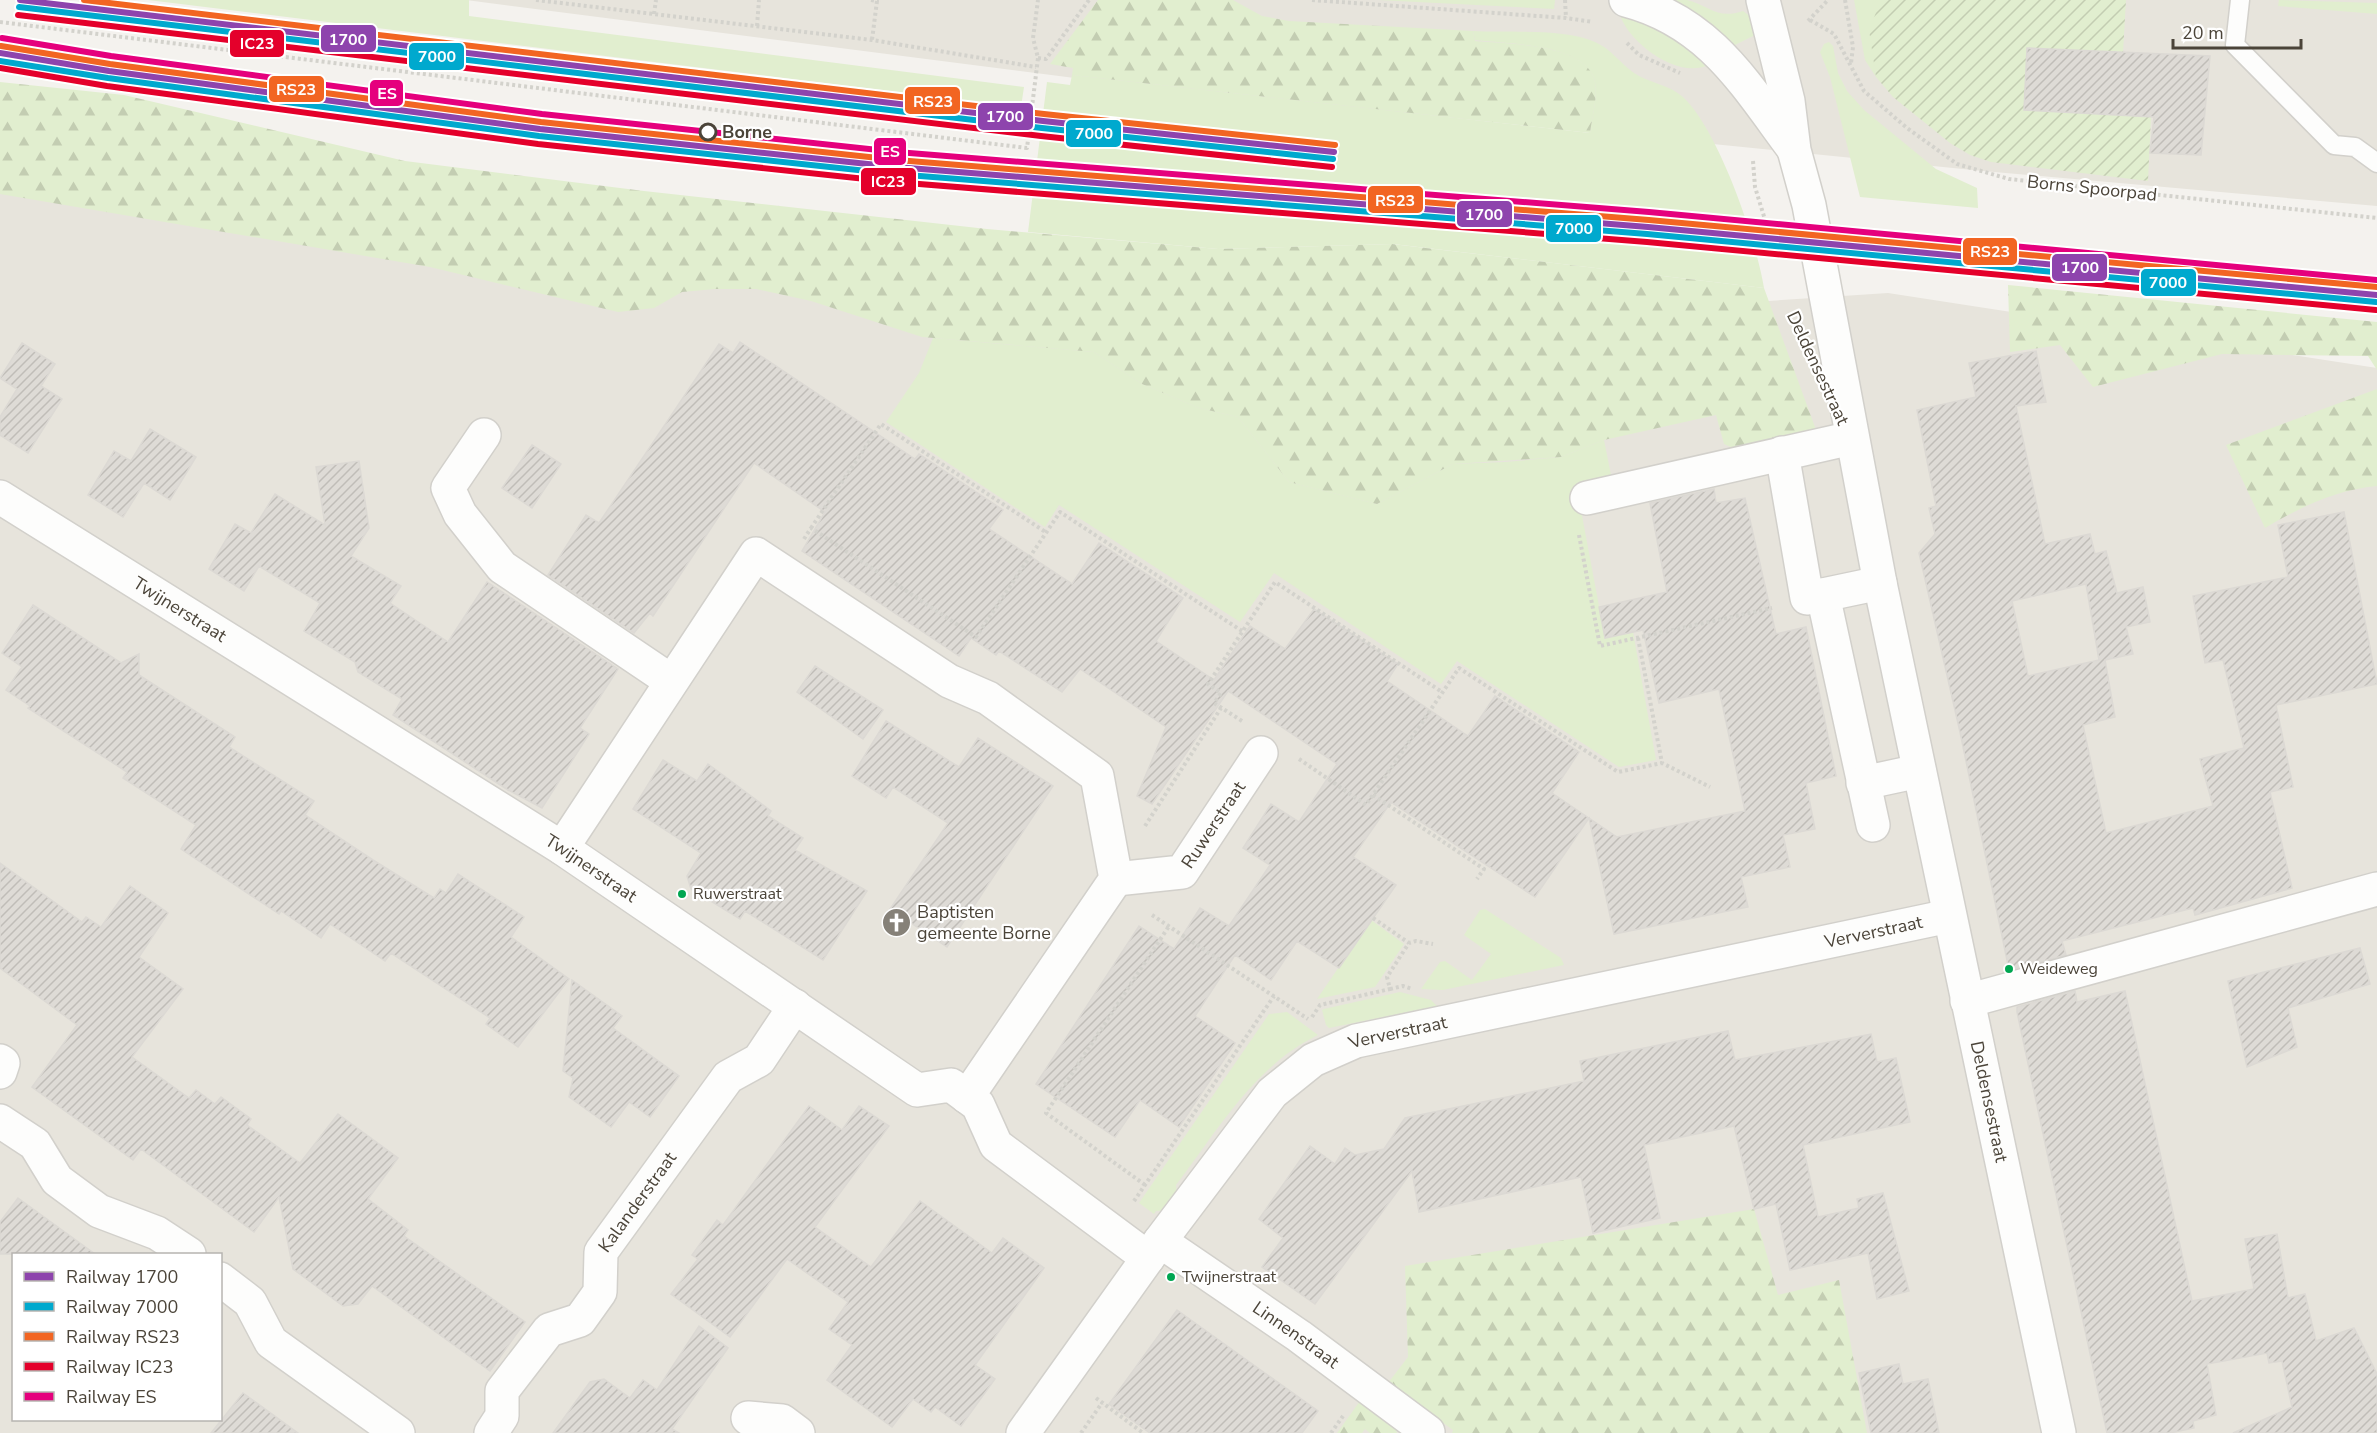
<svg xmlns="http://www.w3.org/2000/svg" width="2377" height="1433" font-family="'Nunito Sans',sans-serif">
<defs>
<pattern id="forest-firs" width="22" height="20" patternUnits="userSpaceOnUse" patternTransform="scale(1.5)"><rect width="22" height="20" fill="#e1eecf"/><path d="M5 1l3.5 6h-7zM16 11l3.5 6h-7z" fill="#c3cdb2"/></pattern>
<pattern id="garden-furrows" width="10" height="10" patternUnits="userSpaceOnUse" patternTransform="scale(1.5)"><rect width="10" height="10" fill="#e1eecf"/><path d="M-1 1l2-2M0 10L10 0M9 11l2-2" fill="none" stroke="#c3cdb2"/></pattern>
<pattern id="building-hatch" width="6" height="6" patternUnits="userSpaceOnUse" patternTransform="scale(1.5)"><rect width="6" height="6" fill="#dedbd6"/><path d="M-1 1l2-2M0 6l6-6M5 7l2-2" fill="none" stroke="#c0bdb8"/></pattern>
</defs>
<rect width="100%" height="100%" fill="#f4f2ee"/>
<path fill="#e7e4dc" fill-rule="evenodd" d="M 466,0 L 2377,0 L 2377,206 L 1983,171 L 1153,88 Z
M 0,126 L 1587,313 L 1888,293 L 2377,368 L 2377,1433 L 0,1433 ZM 14,1254 L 220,1254 L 220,1420 L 14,1420 Z"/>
<path fill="#e1eecf" d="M 148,0 L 469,0 L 469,16 L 1024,87 L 1021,107 Z
M 1378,0 L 1555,0 L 1554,9 Z
M 1662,0 C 1669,0 1679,0 1687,0 C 1708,5 1717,20 1743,11 L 1754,19 L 1755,35 L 1731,47 Z
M 1854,0 L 1886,0 C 1865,25 1874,48 1876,77 L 1865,60 Z
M 2279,0 L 2377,3 L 2377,14 L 2278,6 Z
M 1619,11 L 1669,29 L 1708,65 C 1678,80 1625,41 1619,11 Z
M 1473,31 C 1508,33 1565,28 1595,42 C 1610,48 1621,64 1634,73 C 1649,83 1670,85 1683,97 C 1719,131 1756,239 1764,288 L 1393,244 L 1218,249 L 1028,232 L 1047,82 L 1070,85 L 1072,75 L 1590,133 C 1592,116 1599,94 1594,78 C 1581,43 1506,44 1475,40 Z
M 1829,42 L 1833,46 L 1838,73 L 1847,91 L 1864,110 L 1936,169 L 1977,188 L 1978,208 L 1860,197 L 1830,77 L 1820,52 L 1824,44 Z
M 933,338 L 1094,352 L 1142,384 L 1199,408 L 1238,417 L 1289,482 L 1377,504 L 1453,464 L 1505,462 L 1561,457 L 1604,440 L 1612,480 L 1577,489 L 1605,638 L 1633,632 L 1656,760 L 1619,767 L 1457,661 L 1441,684 L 1274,573 L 1240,622 L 1059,505 L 1045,527 L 886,422 L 919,373 Z
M 1485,909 L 1561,958 L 1564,965 L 1443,990 L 1421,989 L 1440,962 L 1445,961 L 1472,980 L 1491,954 L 1464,935 L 1480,910 Z
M 1371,920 L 1404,944 L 1375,987 L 1317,999 Z
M 1400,992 L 1431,1000 L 1437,1006 L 1329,1028 L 1326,1025 L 1322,1010 L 1324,1009 Z
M 1287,1012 L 1318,1035 C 1254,1066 1218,1130 1176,1185 L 1177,1195 L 1167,1210 L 1156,1211 L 1154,1214 L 1139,1203 L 1269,1014 Z"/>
<path fill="url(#forest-firs)" d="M 1098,0 L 1233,0 L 1262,16 L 1289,21 L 1473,31 L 1475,41 C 1506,44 1582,43 1594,78 C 1599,94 1592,117 1590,133 L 1072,75 L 1073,68 L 1050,64 Z
M 0,82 L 124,95 L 405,161 L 644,191 L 987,229 L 1218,249 L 1392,244 L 1764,288 L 1819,438 L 1745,453 L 1724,444 L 1716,415 L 1604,440 L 1561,457 L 1453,464 L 1377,504 L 1289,482 L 1238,417 L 1199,408 L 1142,384 L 1094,352 L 922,337 L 811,301 L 756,289 L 715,289 L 682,292 L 654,308 L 618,312 L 430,267 L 0,194 Z
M 2008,285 L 2377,322 L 2377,370 L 2368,356 L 2222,354 L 2093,387 L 2060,345 L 2010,352 Z
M 2377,389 L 2377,486 C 2335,490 2301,507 2265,528 L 2226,445 Z
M 1754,1209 L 1778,1295 L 1839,1280 L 1867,1433 L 1452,1433 L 1453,1430 L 1388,1383 L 1408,1357 L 1405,1266 Z
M 1360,1401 L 1396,1428 L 1397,1433 L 1370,1433 L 1365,1429 L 1362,1433 L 1337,1433 Z"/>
<path fill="url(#garden-furrows)" d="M 1886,0 L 2126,0 L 2123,53 L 2027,48 L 2024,110 L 2151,117 L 2148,181 L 1991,162 L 1970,155 L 1950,143 L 1893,97 L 1876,77 L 1869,30 L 1877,10 Z"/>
<path fill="url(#building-hatch)" stroke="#dcd9d4" stroke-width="1.5" fill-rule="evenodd" d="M 2027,48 L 2210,56 L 2201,155 L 2150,153 L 2154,117 L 2024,110 Z
M 740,342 L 915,459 L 919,454 L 1003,510 L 989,529 L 1072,584 L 1099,543 L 1183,598 L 1156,641 L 1214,680 L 1250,626 L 1285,649 L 1314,609 L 1398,664 L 1387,681 L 1468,736 L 1495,696 L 1579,752 L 1552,793 L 1617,837 L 1745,811 L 1719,689 L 1659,703 L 1643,630 L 1605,638 L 1599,607 L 1667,592 L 1650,503 L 1714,489 L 1716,503 L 1745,498 L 1776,634 L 1806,627 L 1836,776 L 1806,783 L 1815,829 L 1783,835 L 1790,867 L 1741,877 L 1748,907 L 1614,934 L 1589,818 L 1535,897 L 1391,802 L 1353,857 L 1396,885 L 1339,968 L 1297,941 L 1271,980 L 1235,955 L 1195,1016 L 1235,1043 L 1179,1127 L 1140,1100 L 1115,1137 L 1036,1084 L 1139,926 L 1174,949 L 1200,908 L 1229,926 L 1270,865 L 1243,848 L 1271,804 L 1299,822 L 1337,764 L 1228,691 L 1152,804 L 1137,796 L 1166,727 L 1080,669 L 1062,692 L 999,651 L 996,655 L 971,638 L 959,656 L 802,551 L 825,512 L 754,463 L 653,616 L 650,613 L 634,633 L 548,575 L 586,515 L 599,523 L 719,344 L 733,353 Z
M 22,343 L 55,364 L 41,386 L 62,399 L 28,453 L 0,435 L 0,417 L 17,389 L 0,378 Z
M 2036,351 L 2046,402 L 2016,406 L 2045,544 L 2090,534 L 2095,554 L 2106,551 L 2117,593 L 2143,587 L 2150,622 L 2126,627 L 2133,654 L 2105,660 L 2115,717 L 2083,725 L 2106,833 L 2213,806 L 2200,759 L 2244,748 L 2223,660 L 2205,663 L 2193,596 L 2288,577 L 2278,525 L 2344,512 L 2377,684 L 2276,705 L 2293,787 L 2270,792 L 2292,888 L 2195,915 L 2193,908 L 2062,941 L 2066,955 L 2009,970 L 1960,732 L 1919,553 L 1935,534 L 1929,508 L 1936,506 L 1917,410 L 1976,397 L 1969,363 ZM 2086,584 L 2099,660 L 2028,676 L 2012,601 Z
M 150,429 L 196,457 L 170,500 L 144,483 L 123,517 L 88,495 L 114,451 L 131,461 Z
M 532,445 L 561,464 L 532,508 L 502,488 Z
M 359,461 L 369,528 L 351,556 L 401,586 L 390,603 L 448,642 L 487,582 L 618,669 L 580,728 L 589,734 L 542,808 L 508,790 L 393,715 L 402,699 L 358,672 L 355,662 L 304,631 L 320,603 L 259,566 L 244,591 L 209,569 L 235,524 L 251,533 L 275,494 L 325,525 L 316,467 Z
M 33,605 L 121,663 L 139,654 L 139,675 L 235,737 L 229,747 L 314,801 L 305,815 L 373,860 L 434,898 L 440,889 L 446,893 L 458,874 L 524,917 L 511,937 L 569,979 L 518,1047 L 486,1024 L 490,1018 L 391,953 L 385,961 L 330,924 L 321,938 L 281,911 L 279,914 L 181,849 L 196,825 L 123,778 L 127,772 L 28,708 L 30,706 L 6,690 L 22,667 L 2,653 Z
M 815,666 L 883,710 L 863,739 L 797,692 Z
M 886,721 L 959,767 L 978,738 L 1053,786 L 947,947 L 890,909 L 948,823 L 893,787 L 886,798 L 852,776 Z
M 663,760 L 697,781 L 708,764 L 771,811 L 768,816 L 803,838 L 795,850 L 867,891 L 823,960 L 745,911 L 740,919 L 691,889 L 687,876 L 701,853 L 633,809 Z
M 0,863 L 82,922 L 86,917 L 101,927 L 130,886 L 168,913 L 139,957 L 183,989 L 132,1057 L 189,1098 L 196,1090 L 215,1104 L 221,1097 L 251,1119 L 247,1125 L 300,1163 L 338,1114 L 398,1158 L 368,1199 L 408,1230 L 404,1236 L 525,1322 L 490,1371 L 372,1286 L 358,1304 L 343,1306 L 293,1269 L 279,1197 L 254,1232 L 141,1149 L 133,1160 L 32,1087 L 77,1025 L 0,968 Z
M 2360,948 L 2370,984 L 2288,1008 L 2297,1047 L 2247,1067 L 2228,981 Z
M 572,980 L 622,1016 L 613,1028 L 679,1076 L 650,1117 L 629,1102 L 611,1127 L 569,1097 L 573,1078 L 563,1071 Z
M 2075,991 L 2077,1002 L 2125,991 L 2192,1301 L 2254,1289 L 2245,1239 L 2277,1234 L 2288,1298 L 2305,1294 L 2316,1341 L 2354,1328 L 2377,1374 L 2377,1433 L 2233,1433 L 2292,1407 L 2282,1361 L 2269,1363 L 2267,1353 L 2207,1364 L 2216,1415 L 2193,1421 L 2194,1428 L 2170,1433 L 2107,1433 L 2017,1012 L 2017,1007 Z
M 1728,1031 L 1735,1060 L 1871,1034 L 1877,1062 L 1896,1058 L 1910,1122 L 1803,1145 L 1818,1217 L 1859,1208 L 1857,1199 L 1883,1193 L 1909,1291 L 1877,1299 L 1868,1253 L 1790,1270 L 1776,1204 L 1754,1209 L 1734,1126 L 1644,1145 L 1660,1218 L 1593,1233 L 1581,1177 L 1419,1212 L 1412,1171 L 1315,1304 L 1262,1267 L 1283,1238 L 1259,1219 L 1310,1146 L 1335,1164 L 1345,1148 L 1355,1155 L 1384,1149 L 1405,1118 L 1584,1081 L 1580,1061 Z
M 809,1106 L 842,1130 L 859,1106 L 889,1126 L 815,1227 L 871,1267 L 920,1201 L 992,1253 L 1003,1238 L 1044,1268 L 975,1365 L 995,1379 L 961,1426 L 935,1407 L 931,1412 L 913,1399 L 892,1427 L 827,1380 L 852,1345 L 829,1329 L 848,1302 L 787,1259 L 730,1337 L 671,1294 L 698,1259 L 692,1255 L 717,1220 L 723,1225 Z
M 18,1198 L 95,1254 L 0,1254 L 0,1222 Z
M 1177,1310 L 1318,1411 L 1302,1433 L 1150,1433 L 1109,1404 Z
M 699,1326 L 728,1348 L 672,1429 L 679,1433 L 553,1433 L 590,1382 L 604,1379 L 630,1398 L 643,1380 L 657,1390 Z
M 1899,1364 L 1903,1384 L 1928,1379 L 1939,1433 L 1871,1433 L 1859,1373 Z
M 243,1393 L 298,1433 L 211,1433 Z"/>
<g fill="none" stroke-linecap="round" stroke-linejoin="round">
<defs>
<path id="service" d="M 2240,0 L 2235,45 L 2334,145 L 2355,147 L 2377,163"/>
<g id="minor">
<path d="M 484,435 L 448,488 L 460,514 L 502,567 L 671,681"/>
<path d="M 1782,453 L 1807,598 L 1823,595 L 1873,825"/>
<path id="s1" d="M 0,497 L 562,848 L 917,1090 L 951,1085 L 978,1105 L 996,1145 L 1148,1258"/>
<path d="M 1587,498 L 1852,438"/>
<path d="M 1823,595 L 1880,583"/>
<path d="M 1863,783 L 1919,771"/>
<path d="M 562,848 L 756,554 L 949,681 L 988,698 L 1097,776 L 1116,879 L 967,1097"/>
<path id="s2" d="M 1116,879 L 1182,872 L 1261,753"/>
<path d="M 1967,1001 L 2377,889"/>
<path d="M 0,1061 L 3,1063 L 0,1072"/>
<path d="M 0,1121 L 35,1144 L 57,1180 L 99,1211 L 157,1233 L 189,1254"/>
<path id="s3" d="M 1160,1241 L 1299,1336 L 1428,1432"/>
<path d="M 220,1279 L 250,1302 L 271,1342 L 398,1433"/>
<path d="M 748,1418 L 782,1421 L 798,1433"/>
<path id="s4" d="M 491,1433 L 502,1416 L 502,1391 L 549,1330 L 580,1320 L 600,1292 L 601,1252 L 728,1077 L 759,1060 L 795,1006"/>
<path id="s5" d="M 1023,1433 L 1160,1241 L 1272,1093 L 1313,1060 L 1356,1041 L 1949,916"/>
</g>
<g id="tertiary">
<path d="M 1626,0 C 1710,22 1745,84 1793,148"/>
<path id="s6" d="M 1763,0 L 1788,101 L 1794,150 L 1809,205 L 1880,583 L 2059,1433"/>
</g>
</defs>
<use href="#service" stroke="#d2d0cb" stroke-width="21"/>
<use href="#minor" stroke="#d2d0cb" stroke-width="36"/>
<use href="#tertiary" stroke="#d2d0cb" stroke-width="36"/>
<path stroke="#d3d2cc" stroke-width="4" stroke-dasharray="3 3" stroke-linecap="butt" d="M 536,0 L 872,40 L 1036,67
M 871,0 L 877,1 L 872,40
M 1312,0 L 1566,18 L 1593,22
M 1565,0 L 1566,18
M 1845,0 L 1853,47 L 1851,63
M 654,14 L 656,0
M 1810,20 L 1834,34 L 1864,91 L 1907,128 L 1957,164 L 2009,179 L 2377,218
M 1808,21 L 1828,0
M 0,22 L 1027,148 L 1038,58 L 1033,38 L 1038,0
M 757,26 L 759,0
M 1627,43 L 1639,55 L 1680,73
M 1038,58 L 1046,59 L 1089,0
M 1753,161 L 1755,187 L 1777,259
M 811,528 L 881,424 L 1047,533
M 1579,535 L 1600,646 L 1772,608
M 804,539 L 811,528 L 976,637 L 1060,512 L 1242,631
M 1638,638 L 1662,763 L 1710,787
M 1242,721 L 1214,703 L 1221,693 L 1208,684 L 1275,582 L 1442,692
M 1299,759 L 1366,805 L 1459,668 L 1618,772 L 1662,763
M 1373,795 L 1484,869 L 1477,879
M 1145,826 L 1221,708
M 1152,915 L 1308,1019
M 1373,918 L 1409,943
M 1390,989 L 1403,986 L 1412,989
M 1312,1017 L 1320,1005 L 1390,989 L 1387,977 L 1409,943 L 1416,941 L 1433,944
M 1145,1185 L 1046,1113 L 1169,926
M 1134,1201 L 1274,996
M 1096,1398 L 1143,1433
M 1081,1433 L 1102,1403
M 1331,1433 L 1343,1416"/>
<use href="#service" stroke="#fdfdfc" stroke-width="18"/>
<use href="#minor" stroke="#fdfdfc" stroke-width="33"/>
<use href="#tertiary" stroke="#fdfdfc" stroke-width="33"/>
<defs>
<path id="rail-1" d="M 20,0 L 1043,121 L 1334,152
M 0,53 L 109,71 L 540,129 L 896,167 L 1648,227 L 2377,295"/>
<path id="rail-2" d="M 19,7 L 1042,128 L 1333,159
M 0,61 L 108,78 L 539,136 L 895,174 L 1647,234 L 2376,302"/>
<path id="rail-3" d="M 84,0 L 1044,114 L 1335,145
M 1,46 L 110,64 L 541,122 L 897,160 L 1649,220 L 2377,287"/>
<path id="rail-4" d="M 18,15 L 1041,136 L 1332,167
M 0,68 L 107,86 L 538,144 L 894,182 L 1647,242 L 2376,310"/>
<path id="rail-5" d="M 2,38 L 111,56 L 542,114 L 897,152 L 1649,212 L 2377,280"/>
</defs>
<use href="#rail-1" stroke="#fff" stroke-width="10"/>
<use href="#rail-2" stroke="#fff" stroke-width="10"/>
<use href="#rail-3" stroke="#fff" stroke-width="10"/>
<use href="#rail-4" stroke="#fff" stroke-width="10"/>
<use href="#rail-5" stroke="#fff" stroke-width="10"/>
<use href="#rail-1" stroke="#8e44ad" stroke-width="6"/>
<use href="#rail-2" stroke="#00a9ce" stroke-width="6"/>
<use href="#rail-3" stroke="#f26522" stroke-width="6"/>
<use href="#rail-4" stroke="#e4002b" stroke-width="6"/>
<use href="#rail-5" stroke="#e5007d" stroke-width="6"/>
</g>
<defs>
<symbol id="church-disc" viewBox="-11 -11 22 22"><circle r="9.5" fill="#868178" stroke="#fff"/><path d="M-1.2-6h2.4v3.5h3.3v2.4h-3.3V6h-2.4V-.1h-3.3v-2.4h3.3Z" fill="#fff"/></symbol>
</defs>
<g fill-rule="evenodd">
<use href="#church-disc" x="880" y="906" width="33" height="33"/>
</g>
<circle fill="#fff" stroke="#4b4439" stroke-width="3" cx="708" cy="132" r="8"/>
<g fill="#00a651" stroke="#fff" stroke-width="2">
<circle cx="682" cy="894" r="5"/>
<circle cx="2009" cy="969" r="5"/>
<circle cx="1171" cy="1277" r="5"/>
</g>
<g text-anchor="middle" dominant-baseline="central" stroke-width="4.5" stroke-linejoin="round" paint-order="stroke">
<g font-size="16" fill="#4b4439" stroke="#fff" text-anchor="start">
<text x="693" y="894">Ruwerstraat</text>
<text x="2020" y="969">Weideweg</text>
<text x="1182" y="1277">Twijnerstraat</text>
</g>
<g font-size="18" font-weight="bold" fill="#4b4439" stroke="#fff" text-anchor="start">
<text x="722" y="132">Borne</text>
</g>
<g font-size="18" fill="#4b4439" stroke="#fff">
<text transform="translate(2092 188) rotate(6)">Borns Spoorpad</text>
<text transform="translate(1818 368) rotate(65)">Deldensestraat</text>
<text stroke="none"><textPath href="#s1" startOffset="212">Twijnerstraat</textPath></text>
<text stroke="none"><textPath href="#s2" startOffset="123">Ruwerstraat</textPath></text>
<text stroke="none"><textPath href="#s1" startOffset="698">Twijnerstraat</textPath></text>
<text stroke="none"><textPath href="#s5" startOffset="1050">Ververstraat</textPath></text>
<text stroke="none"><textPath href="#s5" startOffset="564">Ververstraat</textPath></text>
<text stroke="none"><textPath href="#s6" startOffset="1125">Deldensestraat</textPath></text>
<text stroke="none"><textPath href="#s4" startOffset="291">Kalanderstraat</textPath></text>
<text stroke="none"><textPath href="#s3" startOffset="165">Linnenstraat</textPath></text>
</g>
<g font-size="18" fill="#4b4439" stroke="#fff" text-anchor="start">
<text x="917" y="912">Baptisten<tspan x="917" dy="21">gemeente Borne</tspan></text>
</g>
</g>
<g stroke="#fff" stroke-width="2">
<rect x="320" y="24" width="57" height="29" rx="6" fill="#8e44ad"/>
<rect x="229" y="29" width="56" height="29" rx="6" fill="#e4002b"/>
<rect x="408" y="42" width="57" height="29" rx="6" fill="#00a9ce"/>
<rect x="268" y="75" width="57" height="28" rx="6" fill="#f26522"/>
<rect x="369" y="79" width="35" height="28" rx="6" fill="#e5007d"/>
<rect x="904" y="86" width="57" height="29" rx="6" fill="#f26522"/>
<rect x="977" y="102" width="57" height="29" rx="6" fill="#8e44ad"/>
<rect x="1065" y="119" width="57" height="29" rx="6" fill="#00a9ce"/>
<rect x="873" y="137" width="34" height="29" rx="6" fill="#e5007d"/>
<rect x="860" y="167" width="57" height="29" rx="6" fill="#e4002b"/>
<rect x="1367" y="185" width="57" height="29" rx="6" fill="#f26522"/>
<rect x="1456" y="200" width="57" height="28" rx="6" fill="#8e44ad"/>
<rect x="1545" y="214" width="57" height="29" rx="6" fill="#00a9ce"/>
<rect x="1962" y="237" width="56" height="29" rx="6" fill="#f26522"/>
<rect x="2051" y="253" width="57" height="29" rx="6" fill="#8e44ad"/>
<rect x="2140" y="268" width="57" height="29" rx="6" fill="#00a9ce"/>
</g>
<g font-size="16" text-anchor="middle" font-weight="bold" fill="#fff">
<text x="348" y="45">1700</text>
<text x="257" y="49">IC23</text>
<text x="437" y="62">7000</text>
<text x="296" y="95">RS23</text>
<text x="387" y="99">ES</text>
<text x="933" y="107">RS23</text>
<text x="1005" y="122">1700</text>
<text x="1094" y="139">7000</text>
<text x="890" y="157">ES</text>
<text x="888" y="187">IC23</text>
<text x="1395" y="206">RS23</text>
<text x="1484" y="220">1700</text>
<text x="1574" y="234">7000</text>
<text x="1990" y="257">RS23</text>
<text x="2080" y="273">1700</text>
<text x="2168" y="288">7000</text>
</g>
<rect x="12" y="1253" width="210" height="168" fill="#ffffff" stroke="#b7b4b0" stroke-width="1.5"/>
<rect x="24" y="1272" width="30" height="9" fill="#8e44ad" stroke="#b7b4b0" stroke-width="1.5"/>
<text x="66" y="1283" font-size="18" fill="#4b4439">Railway 1700</text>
<rect x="24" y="1302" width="30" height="9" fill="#00a9ce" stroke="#b7b4b0" stroke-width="1.5"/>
<text x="66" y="1313" font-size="18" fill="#4b4439">Railway 7000</text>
<rect x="24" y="1332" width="30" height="9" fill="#f26522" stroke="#b7b4b0" stroke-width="1.5"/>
<text x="66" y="1343" font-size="18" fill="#4b4439">Railway RS23</text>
<rect x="24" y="1362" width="30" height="9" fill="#e4002b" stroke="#b7b4b0" stroke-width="1.5"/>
<text x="66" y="1373" font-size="18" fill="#4b4439">Railway IC23</text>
<rect x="24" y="1392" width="30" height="9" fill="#e5007d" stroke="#b7b4b0" stroke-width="1.5"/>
<text x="66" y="1403" font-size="18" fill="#4b4439">Railway ES</text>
<path d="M2173 39v9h128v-9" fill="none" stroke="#4b4439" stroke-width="3"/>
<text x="2182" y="39" font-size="18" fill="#4b4439" stroke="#ffffff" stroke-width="4.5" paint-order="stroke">20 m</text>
</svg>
